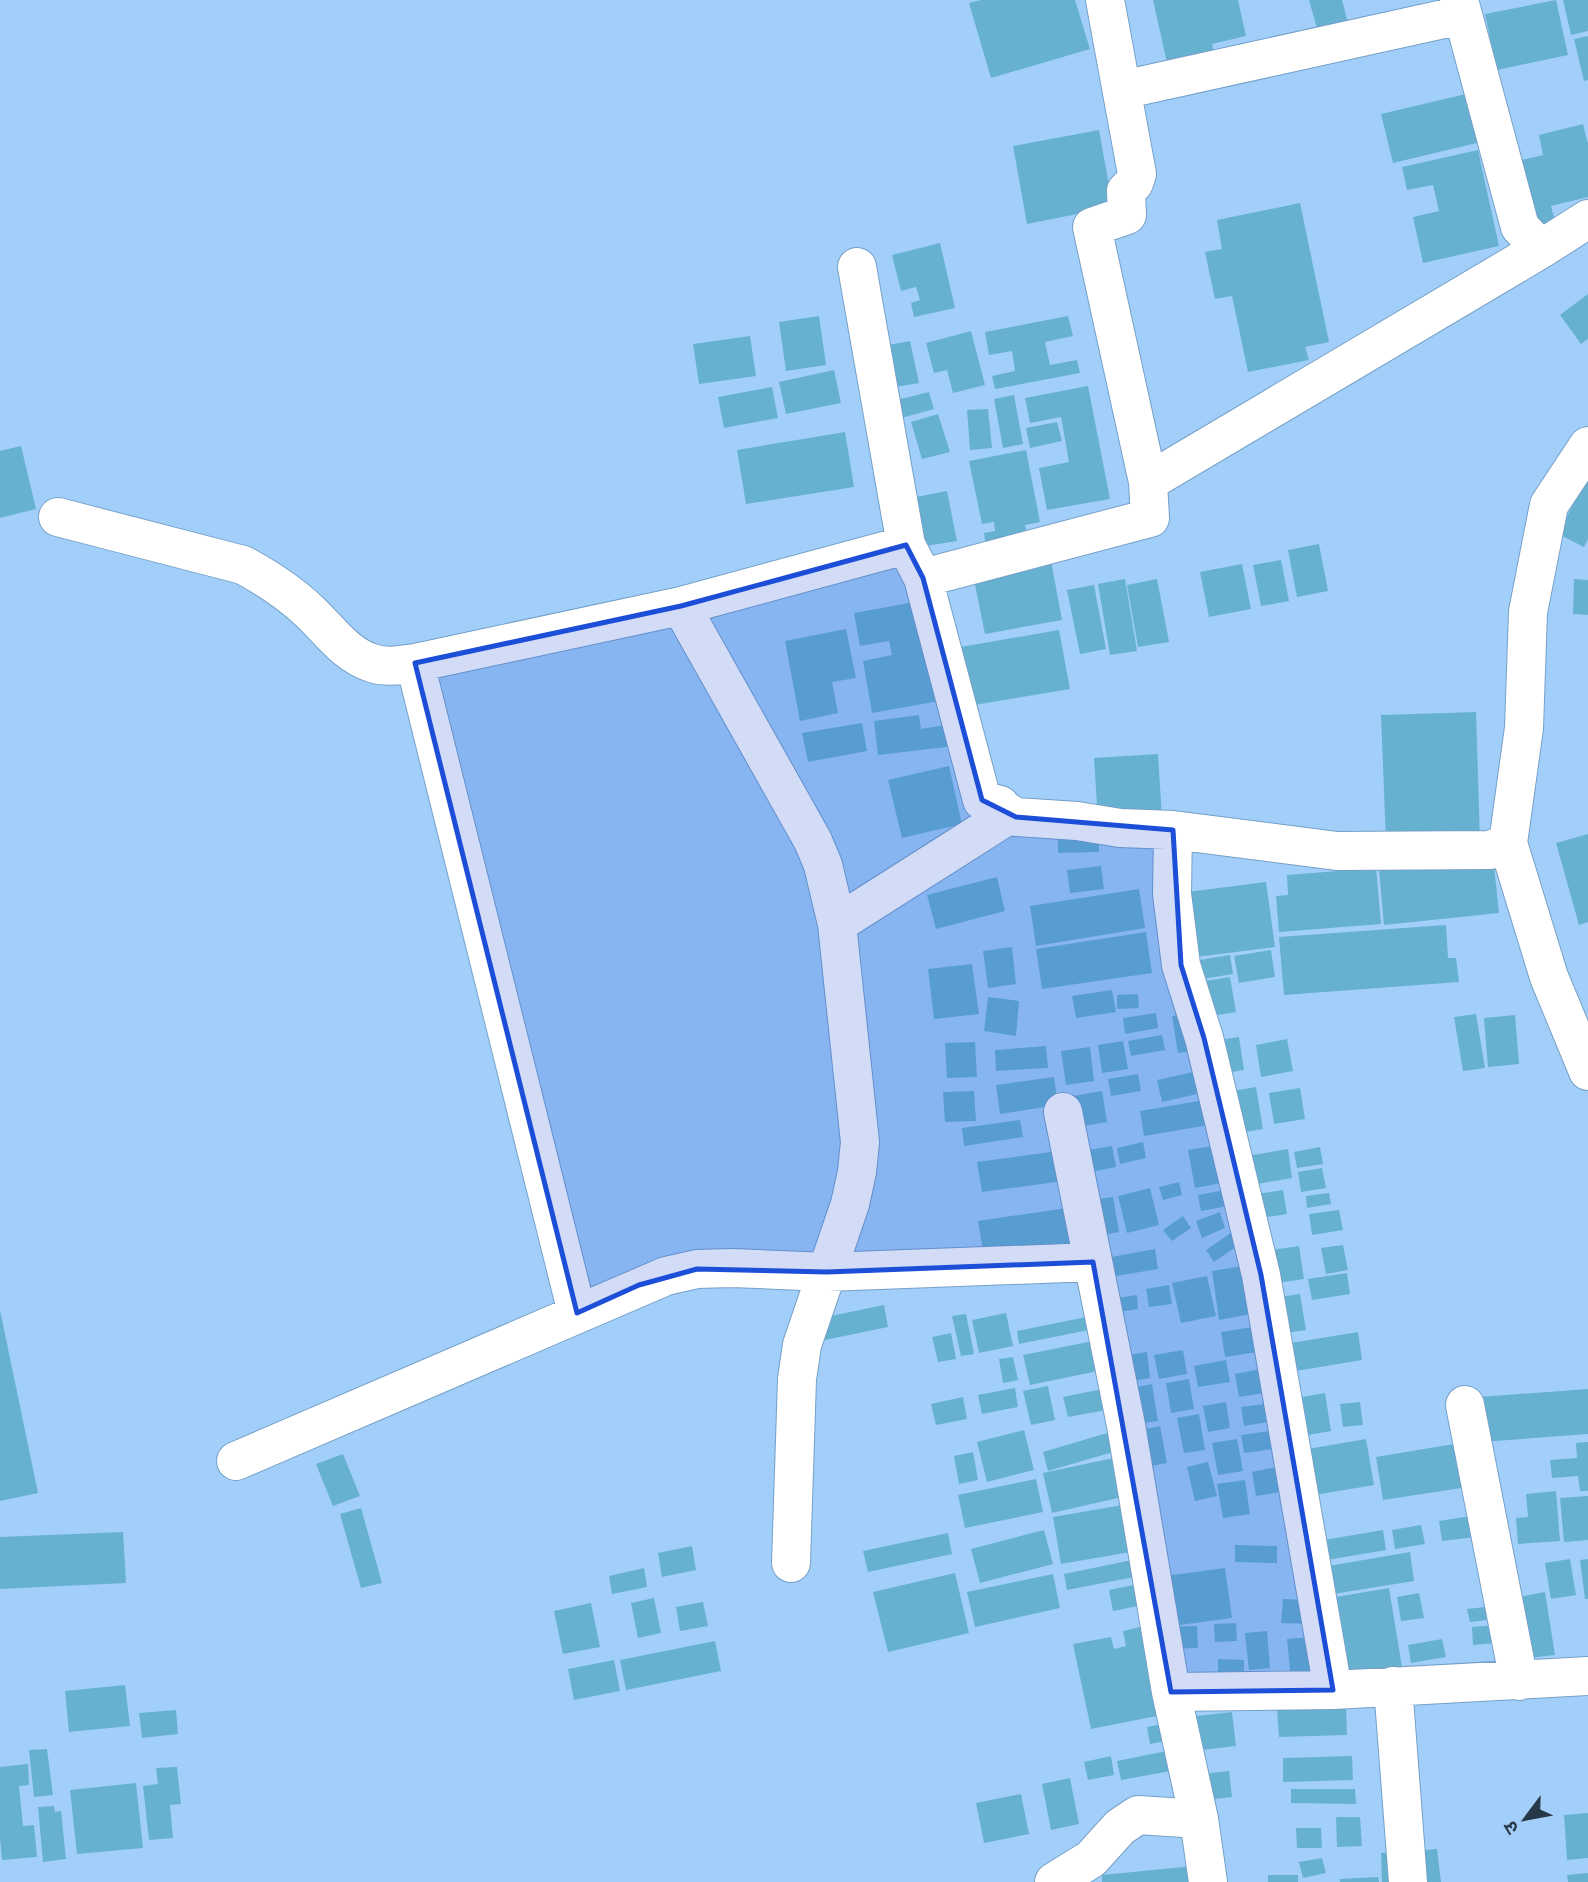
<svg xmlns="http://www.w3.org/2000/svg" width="1588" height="1882" font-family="Signika,'Noto Sans Devanagari',sans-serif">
<rect width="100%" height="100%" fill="#a2cff9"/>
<path fill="#67b1d0" d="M 981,0 L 1075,0 L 1090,49 L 991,78 L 969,3 Z
M 1153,0 L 1238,0 L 1246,36 L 1212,44 L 1216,62 L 1169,72 Z
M 1309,0 L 1342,0 L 1348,23 L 1318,32 Z
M 1556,0 L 1568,55 L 1497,70 L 1485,14 Z
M 1563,0 L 1588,0 L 1588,31 L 1571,35 Z
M 1588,36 L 1588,80 L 1584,81 L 1574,39 Z
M 1470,93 L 1481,142 L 1393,163 L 1381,114 Z
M 1583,124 L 1588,144 L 1588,197 L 1551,206 L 1556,224 L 1528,231 L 1518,161 L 1543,155 L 1539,135 Z
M 1099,130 L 1113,207 L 1027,224 L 1013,146 Z
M 1478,150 L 1499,246 L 1423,263 L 1413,217 L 1439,211 L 1433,185 L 1407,190 L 1402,167 Z
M 1300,203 L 1329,342 L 1305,347 L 1309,360 L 1248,372 L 1232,296 L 1215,299 L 1205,252 L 1222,249 L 1217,220 Z
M 940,243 L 955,308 L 914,317 L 911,303 L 920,300 L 916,287 L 901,291 L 892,255 Z
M 1588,294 L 1588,339 L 1581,344 L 1560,315 Z
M 819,316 L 826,365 L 786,371 L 779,322 Z
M 1068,316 L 1073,336 L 1045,342 L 1050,365 L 1077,360 L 1080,373 L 995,389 L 992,376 L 1015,371 L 1012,351 L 989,355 L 985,332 Z
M 971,331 L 985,385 L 953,393 L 947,370 L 934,373 L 926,343 Z
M 750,336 L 756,376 L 699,384 L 693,344 Z
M 910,341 L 919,383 L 885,389 L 877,347 Z
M 834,370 L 841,403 L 786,414 L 779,382 Z
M 1088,386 L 1110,499 L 1047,510 L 1039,468 L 1069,462 L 1061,417 L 1030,423 L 1025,398 Z
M 772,387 L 778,418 L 724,428 L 718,397 Z
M 929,392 L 934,409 L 894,420 L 889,402 Z
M 1014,395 L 1023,444 L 1003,448 L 994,399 Z
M 988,409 L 992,448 L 970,450 L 967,410 Z
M 938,414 L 950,452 L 922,459 L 911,422 Z
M 1057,422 L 1062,441 L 1030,448 L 1026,428 Z
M 845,432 L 854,487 L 746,504 L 737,450 Z
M 21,446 L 36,509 L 0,518 L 0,451 Z
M 1026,450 L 1040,522 L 1025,525 L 1029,539 L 986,547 L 984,533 L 995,531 L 994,522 L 982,524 L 969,461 Z
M 1588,475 L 1588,539 L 1584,547 L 1558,534 Z
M 947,491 L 957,541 L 920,547 L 911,498 Z
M 1319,544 L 1328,591 L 1297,597 L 1288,550 Z
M 1281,560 L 1289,601 L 1261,606 L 1253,565 Z
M 1051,561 L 1062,620 L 985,634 L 973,575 Z
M 1242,564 L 1251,609 L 1209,617 L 1200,572 Z
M 1125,579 L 1137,651 L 1110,655 L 1098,584 Z
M 1157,579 L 1169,642 L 1138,647 L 1127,585 Z
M 1574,579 L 1588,580 L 1588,615 L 1573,614 Z
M 1094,585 L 1106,649 L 1080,654 L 1067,590 Z
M 926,600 L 945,700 L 872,713 L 863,661 L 892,655 L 889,641 L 860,646 L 854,613 Z
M 846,629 L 856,678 L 832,682 L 838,713 L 800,721 L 785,641 Z
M 1059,630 L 1070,689 L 968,706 L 949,649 Z
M 1476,712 L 1480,840 L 1386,842 L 1381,715 Z
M 919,715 L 921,729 L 945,725 L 947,747 L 878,755 L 874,721 Z
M 862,723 L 867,751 L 808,762 L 802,733 Z
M 1158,754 L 1162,818 L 1098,821 L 1094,758 Z
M 949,766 L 962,824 L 902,838 L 888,780 Z
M 1058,831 L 1099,831 L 1099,852 L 1058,853 Z
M 1588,834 L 1588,922 L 1579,925 L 1556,843 Z
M 1493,857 L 1499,913 L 1384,925 L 1379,869 Z
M 1101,866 L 1104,889 L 1070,893 L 1067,870 Z
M 1376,868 L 1381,924 L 1279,932 L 1276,896 L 1288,895 L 1287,875 Z
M 997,877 L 1005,911 L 936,929 L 927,895 Z
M 1266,882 L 1275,947 L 1188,958 L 1179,893 Z
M 1139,889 L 1145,928 L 1036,946 L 1030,906 Z
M 1446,925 L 1448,958 L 1456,958 L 1459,982 L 1284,995 L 1279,937 Z
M 1146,932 L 1152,973 L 1042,989 L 1036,949 Z
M 1012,947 L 1016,984 L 988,988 L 983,951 Z
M 1271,950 L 1275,977 L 1239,983 L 1234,956 Z
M 1230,955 L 1233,974 L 1196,980 L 1193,961 Z
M 972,964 L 979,1014 L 934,1019 L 928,969 Z
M 1230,977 L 1236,1012 L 1206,1017 L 1200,982 Z
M 1112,990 L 1116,1012 L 1076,1018 L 1072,996 Z
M 1138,994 L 1139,1008 L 1117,1009 L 1117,995 Z
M 988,997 L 1019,1001 L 1016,1036 L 984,1031 Z
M 1156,1013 L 1158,1028 L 1125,1034 L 1123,1018 Z
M 1194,1013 L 1200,1050 L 1178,1053 L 1172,1016 Z
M 1476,1014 L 1485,1068 L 1463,1071 L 1454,1017 Z
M 1515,1015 L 1519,1064 L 1488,1067 L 1484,1018 Z
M 1162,1035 L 1165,1050 L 1131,1056 L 1128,1041 Z
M 1239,1037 L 1244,1070 L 1219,1074 L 1213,1041 Z
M 1287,1039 L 1293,1071 L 1261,1077 L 1256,1045 Z
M 1123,1041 L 1128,1069 L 1102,1073 L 1098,1045 Z
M 975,1042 L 977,1077 L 947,1078 L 945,1043 Z
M 1046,1046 L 1048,1068 L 996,1071 L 995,1050 Z
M 1090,1047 L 1094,1081 L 1066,1085 L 1061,1051 Z
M 1202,1070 L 1206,1092 L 1162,1102 L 1157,1080 Z
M 1138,1074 L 1141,1091 L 1111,1096 L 1108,1079 Z
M 1054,1077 L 1058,1105 L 1000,1114 L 996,1085 Z
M 1256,1087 L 1263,1129 L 1233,1134 L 1226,1092 Z
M 1300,1088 L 1305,1119 L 1274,1124 L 1269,1093 Z
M 974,1091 L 976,1121 L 945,1122 L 943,1092 Z
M 1102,1091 L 1107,1122 L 1072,1128 L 1067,1097 Z
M 1205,1100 L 1209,1125 L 1144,1136 L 1140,1111 Z
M 1020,1120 L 1023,1137 L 964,1146 L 962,1128 Z
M 1143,1142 L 1146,1158 L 1120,1164 L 1117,1148 Z
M 1219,1145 L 1227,1182 L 1195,1188 L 1188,1150 Z
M 1112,1146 L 1116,1167 L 1081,1174 L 1077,1152 Z
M 1320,1147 L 1323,1164 L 1297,1168 L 1294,1152 Z
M 1288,1149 L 1292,1178 L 1252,1185 L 1247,1156 Z
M 1058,1151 L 1063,1181 L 982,1192 L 977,1162 Z
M 1322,1168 L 1326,1188 L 1301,1192 L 1298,1172 Z
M 1179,1182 L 1182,1195 L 1163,1200 L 1159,1187 Z
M 1150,1188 L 1159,1225 L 1127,1233 L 1118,1196 Z
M 1230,1189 L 1233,1205 L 1201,1211 L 1198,1195 Z
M 1283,1190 L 1287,1214 L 1255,1219 L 1251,1195 Z
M 1329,1193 L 1331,1204 L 1307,1208 L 1306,1196 Z
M 1113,1197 L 1119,1232 L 1091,1237 L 1085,1201 Z
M 1073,1207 L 1079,1244 L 984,1257 L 978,1221 Z
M 1339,1210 L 1343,1230 L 1312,1235 L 1309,1214 Z
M 1220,1212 L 1225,1228 L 1202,1238 L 1196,1221 Z
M 1183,1216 L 1191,1228 L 1172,1241 L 1163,1230 Z
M 1232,1232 L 1240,1244 L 1214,1262 L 1206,1250 Z
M 1343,1245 L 1348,1270 L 1326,1274 L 1321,1248 Z
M 1299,1246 L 1304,1279 L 1270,1284 L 1265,1251 Z
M 1155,1249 L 1158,1269 L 1104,1278 L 1100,1259 Z
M 1249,1265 L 1257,1313 L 1219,1320 L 1212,1271 Z
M 1347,1273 L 1350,1294 L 1312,1300 L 1308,1279 Z
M 1207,1276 L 1216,1316 L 1181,1323 L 1172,1283 Z
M 1169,1285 L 1172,1304 L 1149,1307 L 1146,1289 Z
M 1300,1294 L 1306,1330 L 1279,1334 L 1273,1298 Z
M 1137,1295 L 1138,1309 L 1119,1312 L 1116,1298 Z
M 884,1305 L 888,1327 L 820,1341 L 816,1319 Z
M 0,1310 L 38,1493 L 0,1501 Z
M 1006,1313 L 1013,1346 L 979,1353 L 972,1320 Z
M 966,1314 L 974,1354 L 961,1356 L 952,1316 Z
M 1096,1315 L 1099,1328 L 1019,1344 L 1017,1331 Z
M 1252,1327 L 1257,1352 L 1225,1357 L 1221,1332 Z
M 1358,1332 L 1362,1360 L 1290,1372 L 1285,1344 Z
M 951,1333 L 956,1359 L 938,1362 L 932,1337 Z
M 1098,1340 L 1103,1370 L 1030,1385 L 1023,1355 Z
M 1183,1350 L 1187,1374 L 1159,1379 L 1154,1355 Z
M 1147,1352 L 1150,1378 L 1127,1382 L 1123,1356 Z
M 1013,1357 L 1018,1380 L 1003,1383 L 999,1359 Z
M 1226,1360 L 1230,1382 L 1198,1387 L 1194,1366 Z
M 1261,1369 L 1264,1393 L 1239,1397 L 1235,1374 Z
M 1189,1379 L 1194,1409 L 1171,1413 L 1166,1383 Z
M 1152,1384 L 1158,1421 L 1137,1424 L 1131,1388 Z
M 1048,1386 L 1055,1420 L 1031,1425 L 1023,1391 Z
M 1015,1388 L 1018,1407 L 982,1414 L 978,1395 Z
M 1107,1388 L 1112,1409 L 1068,1417 L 1063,1397 Z
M 1588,1389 L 1588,1434 L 1482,1442 L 1478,1397 Z
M 1325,1393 L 1331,1431 L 1297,1437 L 1291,1399 Z
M 963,1397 L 967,1419 L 936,1425 L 931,1404 Z
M 1226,1402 L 1230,1428 L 1208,1432 L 1203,1406 Z
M 1360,1402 L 1363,1425 L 1343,1427 L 1340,1404 Z
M 1264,1404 L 1268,1422 L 1244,1426 L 1241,1407 Z
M 1199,1414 L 1205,1450 L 1184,1453 L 1177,1418 Z
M 1160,1426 L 1167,1463 L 1141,1468 L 1133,1432 Z
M 1024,1430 L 1034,1470 L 987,1482 L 977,1442 Z
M 1114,1431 L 1120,1450 L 1048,1471 L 1043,1452 Z
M 1270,1431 L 1273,1449 L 1244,1453 L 1241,1435 Z
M 1237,1439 L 1243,1471 L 1218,1475 L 1212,1443 Z
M 1366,1439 L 1374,1485 L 1309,1496 L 1302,1450 Z
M 1588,1442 L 1588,1491 L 1580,1491 L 1578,1476 L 1552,1478 L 1550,1460 L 1577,1458 L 1576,1443 Z
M 1460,1443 L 1468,1487 L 1383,1500 L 1376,1457 Z
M 973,1452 L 978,1480 L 959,1484 L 954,1456 Z
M 343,1454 L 360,1496 L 333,1506 L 316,1464 Z
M 1123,1456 L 1131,1495 L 1052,1513 L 1043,1473 Z
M 1208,1462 L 1217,1496 L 1195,1501 L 1187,1467 Z
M 1276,1467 L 1281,1492 L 1256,1496 L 1252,1472 Z
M 1036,1479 L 1043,1512 L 965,1528 L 958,1495 Z
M 1245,1480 L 1250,1514 L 1223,1518 L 1217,1484 Z
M 1556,1491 L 1560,1541 L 1518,1544 L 1516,1518 L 1528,1517 L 1526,1494 Z
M 1588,1496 L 1588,1540 L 1564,1542 L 1560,1498 Z
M 1134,1503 L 1142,1550 L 1061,1564 L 1053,1517 Z
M 361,1508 L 382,1583 L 361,1588 L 340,1514 Z
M 1471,1516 L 1475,1537 L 1442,1541 L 1439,1521 Z
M 1421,1525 L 1425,1544 L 1395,1549 L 1392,1530 Z
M 1044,1530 L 1053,1564 L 980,1583 L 971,1549 Z
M 1383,1530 L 1386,1550 L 1321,1561 L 1318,1541 Z
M 123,1532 L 126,1583 L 0,1589 L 0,1537 Z
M 948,1533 L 952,1554 L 868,1572 L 863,1551 Z
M 1235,1545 L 1277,1546 L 1277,1563 L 1235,1562 Z
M 692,1546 L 696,1570 L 662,1577 L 658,1553 Z
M 1410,1552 L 1414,1581 L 1327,1595 L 1323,1567 Z
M 1142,1558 L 1145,1575 L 1067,1590 L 1064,1574 Z
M 1570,1559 L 1576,1595 L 1551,1599 L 1545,1563 Z
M 1588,1559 L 1588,1599 L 1585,1599 L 1580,1560 Z
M 644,1568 L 647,1587 L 612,1594 L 609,1576 Z
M 1225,1568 L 1232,1618 L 1172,1626 L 1165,1576 Z
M 955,1573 L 969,1633 L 888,1652 L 873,1592 Z
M 1053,1574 L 1060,1608 L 975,1627 L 967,1592 Z
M 1148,1582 L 1153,1603 L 1113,1611 L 1109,1590 Z
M 1389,1588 L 1402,1667 L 1343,1677 L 1330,1598 Z
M 1545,1592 L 1555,1655 L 1528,1658 L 1519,1597 Z
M 1419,1593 L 1424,1618 L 1401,1621 L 1397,1597 Z
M 654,1598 L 661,1633 L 638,1638 L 631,1603 Z
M 1283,1599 L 1312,1600 L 1312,1624 L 1281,1623 Z
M 703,1602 L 708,1626 L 680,1631 L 676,1607 Z
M 591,1603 L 600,1647 L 563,1654 L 554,1611 Z
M 1485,1607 L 1487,1620 L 1470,1622 L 1467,1609 Z
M 1156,1623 L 1172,1713 L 1091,1729 L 1073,1644 L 1111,1637 L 1114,1649 L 1126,1646 L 1123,1631 Z
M 1236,1623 L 1237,1641 L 1215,1642 L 1214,1624 Z
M 1496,1625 L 1497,1643 L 1473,1645 L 1472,1627 Z
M 1197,1626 L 1198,1648 L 1166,1649 L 1165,1627 Z
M 1267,1631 L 1270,1668 L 1249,1670 L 1245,1633 Z
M 1313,1637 L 1317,1678 L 1291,1681 L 1287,1639 Z
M 1442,1639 L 1446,1657 L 1411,1663 L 1408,1645 Z
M 715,1641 L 721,1671 L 626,1690 L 620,1660 Z
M 1218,1659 L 1244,1660 L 1244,1675 L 1218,1674 Z
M 614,1660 L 620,1691 L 574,1700 L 568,1669 Z
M 125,1685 L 130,1726 L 69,1732 L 65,1691 Z
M 1346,1706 L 1347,1735 L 1279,1737 L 1277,1708 Z
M 176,1710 L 178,1734 L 142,1738 L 139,1713 Z
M 1232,1712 L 1236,1746 L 1193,1751 L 1189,1717 Z
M 1168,1723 L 1172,1740 L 1150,1744 L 1147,1727 Z
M 47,1749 L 53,1795 L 34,1797 L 29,1750 Z
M 1172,1750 L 1176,1770 L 1121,1780 L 1117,1761 Z
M 1111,1756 L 1114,1775 L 1088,1780 L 1084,1762 Z
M 1352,1756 L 1353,1780 L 1283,1782 L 1283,1758 Z
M 28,1764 L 29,1785 L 19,1786 L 23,1826 L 34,1825 L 37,1857 L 2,1860 L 0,1838 L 0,1767 Z
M 177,1767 L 181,1804 L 170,1805 L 173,1838 L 149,1840 L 143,1786 L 158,1784 L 156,1768 Z
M 1229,1771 L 1232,1797 L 1206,1800 L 1203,1774 Z
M 1070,1778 L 1079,1824 L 1051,1830 L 1042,1784 Z
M 136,1783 L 143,1848 L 77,1854 L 70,1790 Z
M 1291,1789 L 1355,1789 L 1356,1804 L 1291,1803 Z
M 1021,1794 L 1029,1834 L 984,1843 L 976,1803 Z
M 54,1806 L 55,1812 L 61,1811 L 66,1859 L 43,1862 L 38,1807 Z
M 1588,1813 L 1588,1858 L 1567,1860 L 1564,1815 Z
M 1336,1817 L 1360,1817 L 1362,1846 L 1337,1847 Z
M 1296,1828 L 1321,1828 L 1322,1848 L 1297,1848 Z
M 1437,1849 L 1441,1882 L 1416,1882 L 1413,1851 Z
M 1401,1852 L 1402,1882 L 1382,1882 L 1381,1853 Z
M 1322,1858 L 1326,1873 L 1303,1878 L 1299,1862 Z
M 1194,1866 L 1196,1882 L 1102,1882 L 1102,1875 Z
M 1588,1873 L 1588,1882 L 1568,1882 L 1567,1875 Z
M 1268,1875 L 1298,1875 L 1298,1882 L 1268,1882 Z
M 1378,1877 L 1379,1882 L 1340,1882 L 1340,1879 Z"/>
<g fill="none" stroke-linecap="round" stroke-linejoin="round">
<defs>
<path id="minor" d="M 1105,0 L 1137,174 L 1134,183 L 1126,191 L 1127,215 L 1092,227 L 1148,482
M 1459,0 L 1520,227 L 1541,249
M 1122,90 L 1462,15
M 857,267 L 906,545
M 1588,446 L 1549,505 L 1528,612 L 1524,728 L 1508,843 L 1549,977 L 1588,1071
M 58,517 L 243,565 C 267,578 290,593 310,612 C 329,630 346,655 372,663 C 386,668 401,665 415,663 L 681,606 L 906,545 L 923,578 L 1150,518 L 1148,482 L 1541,249 L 1588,219
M 923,578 L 982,800 L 1000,805 L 1004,810 L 1016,817 L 1077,821 L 1120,828 L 1173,830 L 1337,851 L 1490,850 L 1508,843
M 681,606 L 813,841 L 823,865 L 837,924 L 860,1142 L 857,1172 L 850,1204 L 802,1345 L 797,1379 L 791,1563
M 415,663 L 577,1313
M 1173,830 L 1172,894 L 1181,965 L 1204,1038 L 1261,1275 L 1333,1690
M 837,924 L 1010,814
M 1063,1112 L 1126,1425 L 1171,1692 L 1199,1819 L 1208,1882
M 1465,1405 L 1519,1681
M 236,1461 L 666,1276 L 697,1269 L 732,1268 L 827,1272 L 1093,1262
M 1393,1686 L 1408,1882
M 1171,1692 L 1333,1690 L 1588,1676
M 1054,1882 L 1091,1859 L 1120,1827 L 1138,1815 L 1199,1819"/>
</defs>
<use href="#minor" stroke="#75a0c8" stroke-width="40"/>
<use href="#minor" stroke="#fff" stroke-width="38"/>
</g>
<path fill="#1d4ed8" fill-opacity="0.2" stroke="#1d4ed8" stroke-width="5" stroke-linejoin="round" d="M 906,545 L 923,578 L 982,800 L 1016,817 L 1173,830 L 1181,965 L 1204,1038 L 1261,1275 L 1333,1690 L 1171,1692 L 1093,1262 L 827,1272 L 697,1269 L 639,1285 L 577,1313 L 415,663 L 681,606 Z"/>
<g transform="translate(1525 1819) rotate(238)" stroke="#a2cff9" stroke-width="5" paint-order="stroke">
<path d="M0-5L12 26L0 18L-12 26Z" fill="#273949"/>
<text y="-10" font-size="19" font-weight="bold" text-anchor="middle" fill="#273949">उ</text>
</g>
</svg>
